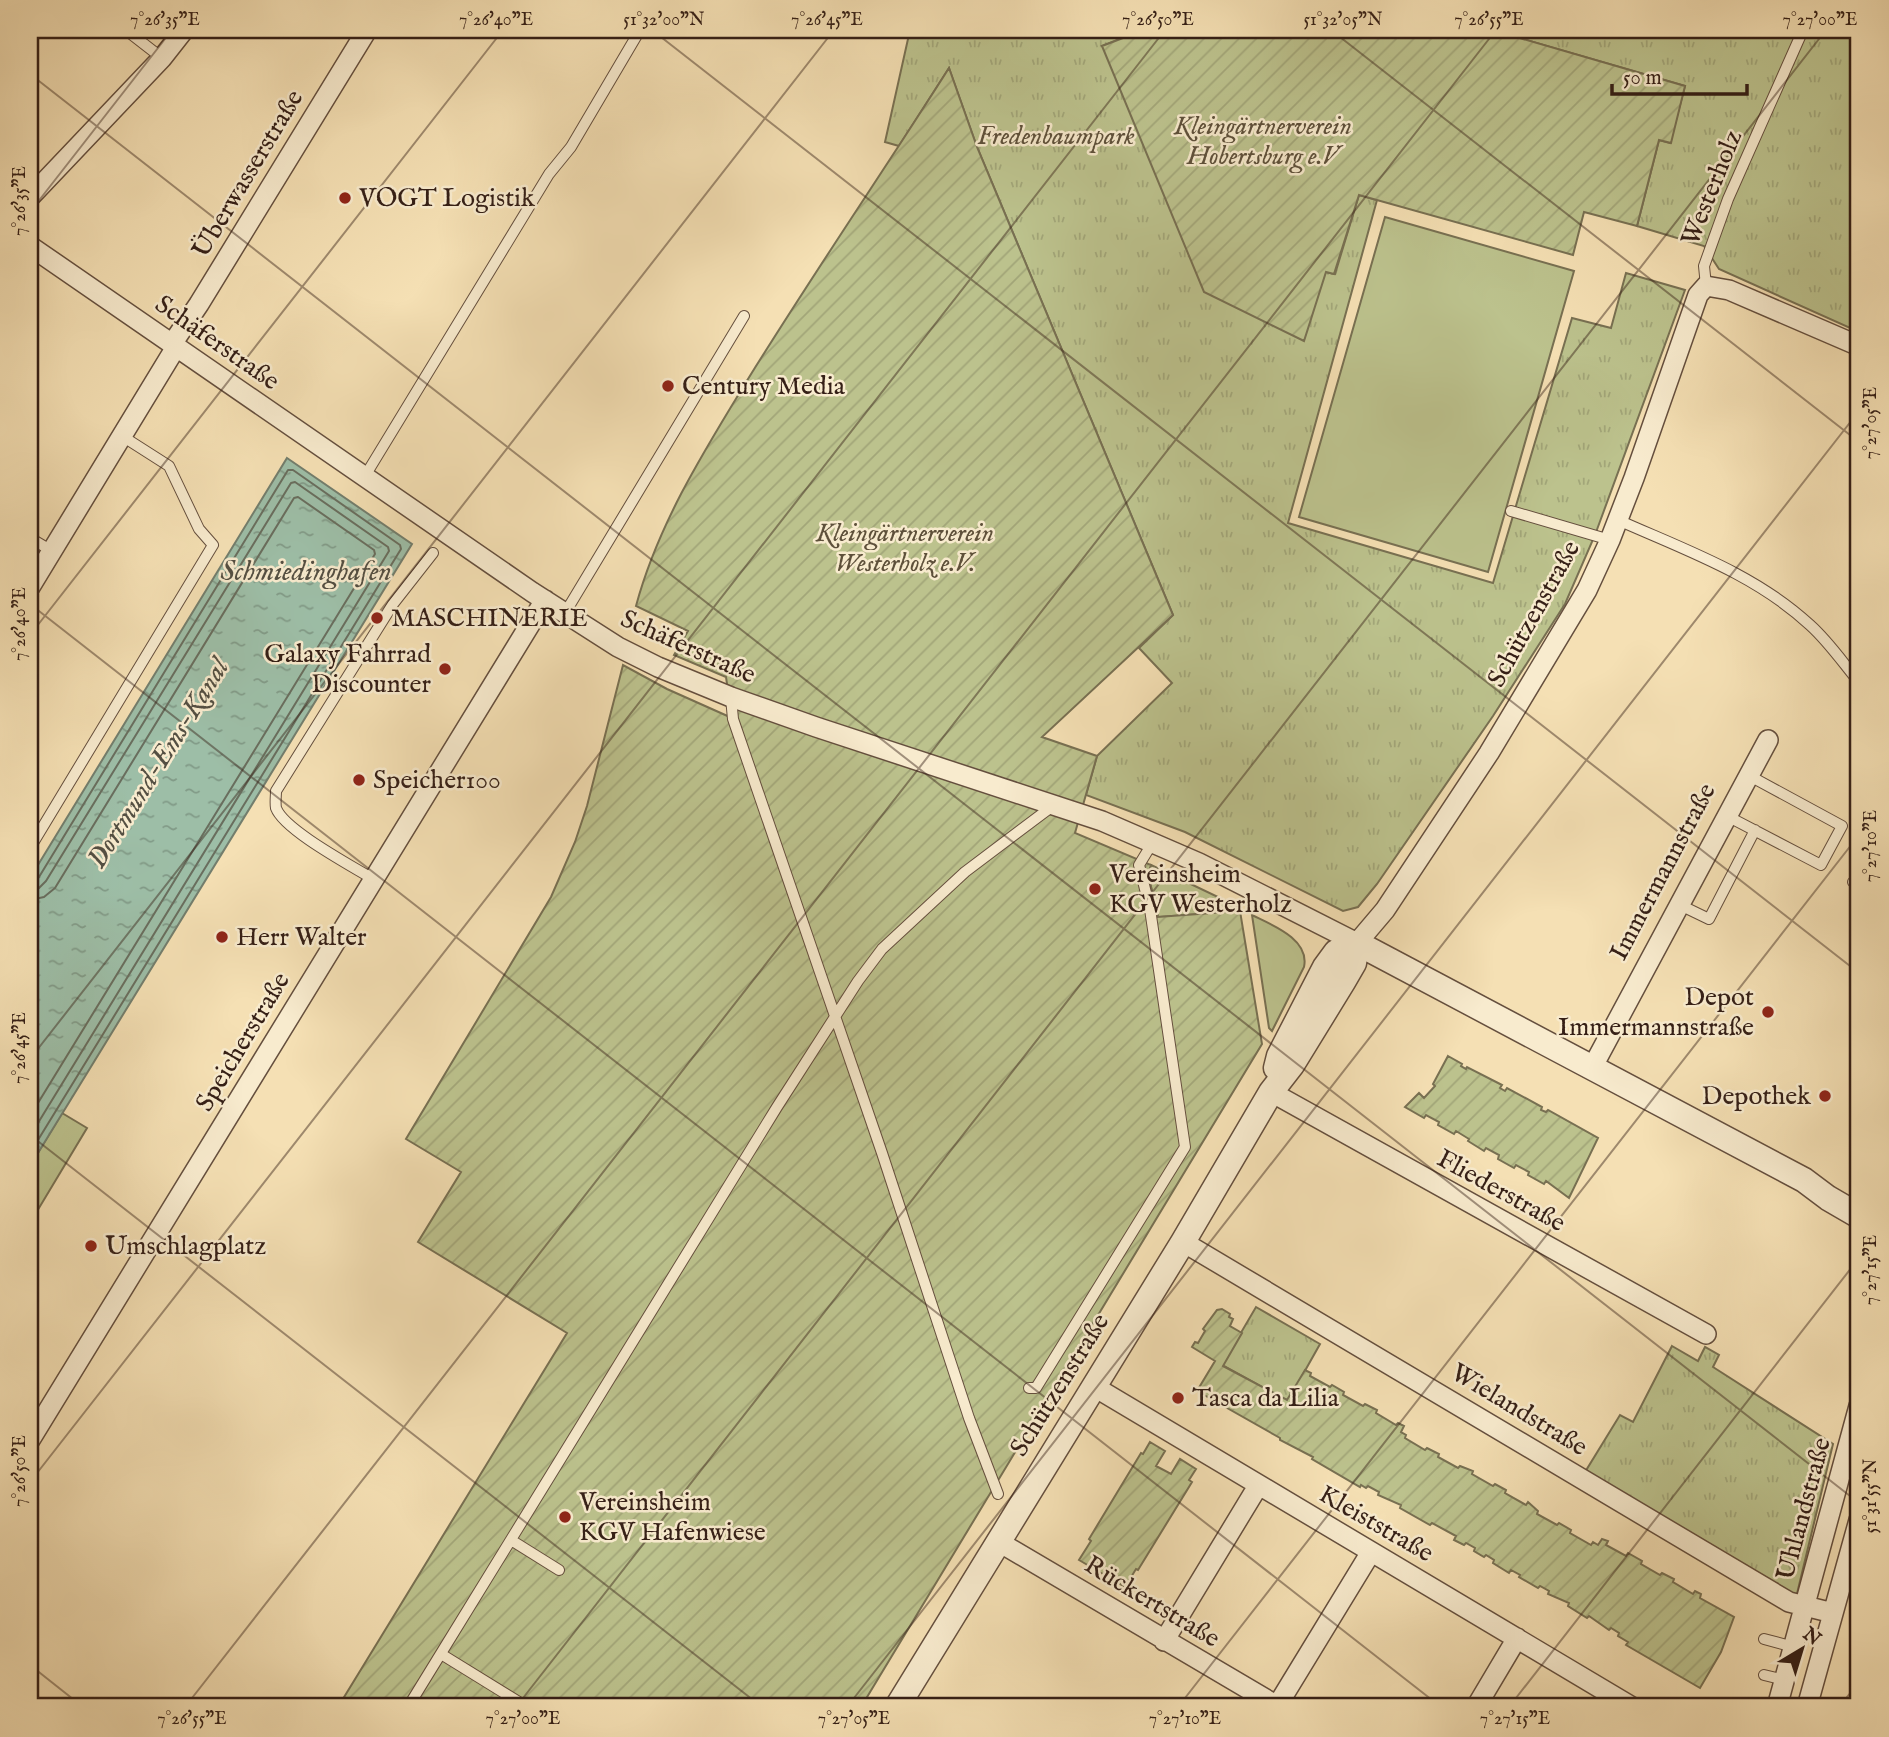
<svg xmlns="http://www.w3.org/2000/svg" width="1889" height="1737" font-family="'IM FELL English',serif">
<defs>
<pattern id="park-tufts" width="24" height="20" patternUnits="userSpaceOnUse" patternTransform="scale(1.75)"><rect width="24" height="20" fill="#bcc28d"/><path d="M3 7l-1-3M5 7V3M7 7l1-3M15 17l-1-3M17 17v-4M19 17l1-3" fill="none" stroke="#a2a679"/></pattern>
<pattern id="garden-furrows" width="10" height="10" patternUnits="userSpaceOnUse" patternTransform="scale(1.75)"><rect width="10" height="10" fill="#bcc28d"/><path d="M-1 1l2-2M0 10L10 0M9 11l2-2" fill="none" stroke="#a2a679"/></pattern>
<pattern id="water-ripples" width="26" height="14" patternUnits="userSpaceOnUse" patternTransform="scale(1.75)"><rect width="26" height="14" fill="#9dbea7"/><path d="M2 4q2-2 4 0t4 0M15 11q2-2 4 0t4 0" fill="none" stroke="#819a87"/></pattern>
</defs>
<rect width="100%" height="100%" fill="#f5e0b4"/>
<filter id="stains"><feTurbulence type="fractalNoise" baseFrequency=".00286" numOctaves="4"/><feColorMatrix values="0 0 0 0 .2 0 0 0 0 .09 0 0 0 0 .02 0 0 0 .5 -.17"/></filter>
<radialGradient id="worn" r=".72"><stop offset=".6" stop-color="#630" stop-opacity="0"/><stop offset="1" stop-color="#630" stop-opacity=".3"/></radialGradient>
<path fill="#bcc28d" stroke="#787052" stroke-width="2" d="M 1385,217 L 1574,271 L 1488,572 L 1299,517 Z
M 1151,865 L 1241,908 L 1240,911 L 1158,917 L 1148,874 Z
M 1252,915 C 1272,925 1310,939 1304,967 L 1272,1031 L 1269,1028 Z
M 62,1113 L 87,1128 L 30,1223 L 30,1166 Z"/>
<path fill="url(#park-tufts)" stroke="#787052" stroke-width="2" d="M 910,30 L 1143,30 L 1102,46 L 1326,272 L 1335,274 L 1359,195 L 1377,200 L 1288,523 L 1493,583 L 1572,318 L 1611,328 L 1626,273 L 1685,290 L 1595,535 L 1565,604 L 1493,716 L 1377,884 L 1358,907 L 1343,911 L 1185,832 L 1086,795 L 1097,756 L 1172,683 L 1139,648 L 1173,615 L 977,147 L 949,68 L 899,146 L 885,142 Z
M 1492,30 L 1859,30 L 1859,332 L 1719,269 L 1704,246 L 1637,226 L 1659,140 L 1670,143 L 1685,86 Z
M 1256,1307 L 1320,1344 L 1288,1401 L 1222,1365 Z
M 1672,1346 L 1698,1361 L 1705,1347 L 1719,1355 L 1713,1367 L 1833,1444 L 1795,1602 L 1582,1477 L 1620,1415 L 1633,1422 Z"/>
<path fill="url(#garden-furrows)" stroke="#787052" stroke-width="2" d="M 1144,30 L 1492,30 L 1685,86 L 1671,143 L 1659,140 L 1637,226 L 1584,212 L 1573,255 L 1359,195 L 1334,274 L 1326,272 L 1304,341 L 1204,292 L 1102,46 Z
M 949,68 L 977,147 L 1173,615 L 1042,737 L 1097,756 L 1075,833 L 1151,865 L 1148,874 L 1158,917 L 1240,911 L 1262,1044 L 861,1707 L 338,1707 L 567,1333 L 418,1242 L 461,1172 L 406,1139 L 551,897 L 575,842 L 587,806 L 623,665 L 667,689 L 732,718 L 726,677 L 674,655 L 688,631 L 636,606 C 658,524 704,451 748,379 C 813,274 883,172 949,68 Z
M 1448,1056 L 1462,1064 L 1461,1066 L 1466,1069 L 1467,1067 L 1502,1085 L 1500,1088 L 1505,1091 L 1507,1088 L 1542,1107 L 1541,1110 L 1546,1112 L 1548,1110 L 1598,1138 L 1569,1198 L 1546,1181 L 1544,1184 L 1528,1175 L 1529,1172 L 1516,1165 L 1514,1168 L 1498,1159 L 1499,1155 L 1486,1148 L 1484,1151 L 1468,1141 L 1469,1139 L 1456,1131 L 1454,1134 L 1438,1125 L 1439,1122 L 1426,1115 L 1424,1118 L 1405,1107 L 1419,1093 L 1424,1098 L 1435,1086 L 1433,1084 Z
M 1222,1309 L 1230,1314 L 1229,1317 L 1233,1319 L 1230,1326 L 1242,1333 L 1223,1366 L 1287,1400 L 1305,1370 L 1311,1373 L 1310,1376 L 1330,1387 L 1332,1385 L 1344,1392 L 1343,1395 L 1363,1406 L 1365,1404 L 1377,1410 L 1376,1413 L 1396,1425 L 1398,1423 L 1404,1426 L 1401,1432 L 1406,1435 L 1405,1438 L 1425,1450 L 1427,1448 L 1439,1454 L 1438,1457 L 1458,1468 L 1460,1466 L 1473,1471 L 1472,1474 L 1493,1486 L 1495,1484 L 1506,1490 L 1505,1493 L 1526,1505 L 1528,1502 L 1538,1511 L 1537,1514 L 1557,1525 L 1559,1523 L 1571,1530 L 1570,1533 L 1591,1545 L 1593,1542 L 1598,1545 L 1602,1539 L 1608,1541 L 1606,1545 L 1626,1556 L 1628,1553 L 1642,1561 L 1641,1564 L 1660,1575 L 1662,1573 L 1674,1579 L 1673,1582 L 1693,1594 L 1695,1591 L 1701,1594 L 1700,1598 L 1734,1617 L 1721,1652 L 1700,1688 L 1626,1645 L 1628,1642 L 1618,1636 L 1619,1633 L 1611,1628 L 1609,1630 L 1589,1616 L 1587,1618 L 1568,1606 L 1569,1603 L 1548,1594 L 1549,1591 L 1540,1586 L 1538,1588 L 1519,1577 L 1520,1575 L 1511,1570 L 1509,1573 L 1493,1563 L 1494,1560 L 1486,1555 L 1484,1557 L 1474,1551 L 1475,1548 L 1466,1543 L 1464,1545 L 1454,1540 L 1456,1536 L 1432,1523 L 1430,1525 L 1400,1508 L 1401,1505 L 1378,1495 L 1379,1492 L 1368,1486 L 1366,1488 L 1361,1485 L 1360,1487 L 1312,1459 L 1313,1457 L 1280,1440 L 1280,1438 L 1197,1391 L 1215,1361 L 1192,1347 L 1195,1342 L 1198,1343 L 1205,1331 L 1203,1329 L 1217,1310 Z
M 1150,1442 L 1165,1451 L 1156,1466 L 1171,1474 L 1180,1459 L 1196,1469 L 1189,1480 L 1192,1482 L 1138,1570 L 1136,1569 L 1125,1587 L 1079,1560 L 1091,1541 L 1089,1539 L 1141,1453 L 1143,1454 Z"/>
<path fill="url(#water-ripples)" stroke="#737e6d" stroke-width="2" d="M 287,458 L 412,544 L 30,1166 L 30,878 Z"/>
<g fill="none" stroke-linecap="round" stroke-linejoin="round">
<path stroke="#696e5e" stroke-width="2" d="M 30,881 L 39,877 L 288,470 L 293,470 L 400,545 L 401,549 L 30,1153
M 30,889 L 39,888 L 46,881 L 291,483 L 295,482 L 388,547 L 389,551 L 30,1136
M 30,900 L 44,897 L 55,888 L 294,498 L 298,497 L 374,550 L 375,554 L 30,1116"/>
<defs>
<path id="service" d="M 126,30 L 162,58
M 1706,286 L 1704,266 L 1728,199 L 1803,30
M 365,476 L 549,174 L 571,147 L 640,30
M 1511,511 L 1610,540
M 1618,520 C 1685,550 1755,574 1810,625 C 1829,642 1843,663 1859,682
M 30,538 L 52,551
M 565,613 L 744,316
M 731,698 L 733,719 L 882,1153 L 969,1418 L 998,1494
M 1727,816 L 1821,865 L 1842,826 L 1748,775
M 30,848 L 213,545 L 199,529 L 169,466 L 122,436
M 373,879 C 352,866 284,830 276,808 C 275,803 276,796 276,791 L 393,604 L 433,553
M 1853,882 L 1859,886
M 1680,905 L 1709,919 L 1755,830
M 1029,1388 L 1036,1388 L 1185,1147 L 1150,909 L 1139,865 L 1153,842
M 511,1540 L 559,1570
M 1764,1639 L 1794,1647
M 441,1654 L 527,1707
M 1764,1675 L 1785,1680
M 408,1707 L 777,1107 L 858,981 L 882,949 L 965,872 L 1054,805"/>
<path id="minor" d="M 30,197 L 162,58 L 184,30
M 30,246 L 532,592 L 618,647 L 658,667 L 731,697 L 816,727 L 1102,821 L 1199,863 L 1357,943 L 1385,910 L 1489,753 L 1587,590 L 1610,540 L 1634,478 L 1698,295 L 1706,286 L 1729,290 L 1859,346
M 172,344 L 199,304 L 367,30
M 30,587 L 176,347
M 1592,1068 L 1768,740
M 1271,1092 L 1706,1334
M 1183,1242 L 1789,1602 L 1833,1613
M 1093,1386 L 1632,1707
M 30,1440 L 545,600
M 999,1542 L 1279,1707
M 1164,1641 L 1258,1486
M 1277,1706 L 1371,1552
M 1476,1707 L 1517,1638
M 1777,1707 L 1859,1406
M 1807,1707 L 1859,1520"/>
<path id="tertiary" d="M 1357,943 L 1804,1180 L 1828,1198 L 1859,1216
M 1276,1068 L 1279,1056 L 1325,967 L 1336,952 L 1357,943
M 897,1707 L 1183,1242 L 1271,1092 L 1292,1065 L 1343,982 L 1354,963 L 1357,943"/>
</defs>
<use href="#service" stroke="#654f3e" stroke-width="12"/>
<use href="#minor" stroke="#654f3e" stroke-width="22"/>
<use href="#tertiary" stroke="#654f3e" stroke-width="27"/>
<use href="#service" stroke="#f8ebce" stroke-width="10"/>
<use href="#minor" stroke="#f8ebce" stroke-width="19"/>
<use href="#tertiary" stroke="#f8ebce" stroke-width="24"/>
</g>
<path fill="none" stroke="#351f16" stroke-width="2" stroke-opacity="0.45" d="M 652,30 L 1859,973M 1331,30 L 1859,442M 30,74 L 1859,1503M 30,212 L 172,30M 30,604 L 1441,1707M 30,635 L 503,30M 30,1059 L 834,30M 30,1135 L 762,1707M 30,1482 L 1165,30M 30,1665 L 83,1707M 185,1707 L 1496,30M 516,1707 L 1826,30M 847,1707 L 1859,411M 1178,1707 L 1859,835M 1509,1707 L 1859,1258M 1839,1707 L 1859,1682"/>
<g fill="#8f2418" stroke="#f8ebce" stroke-width="2.5">
<circle cx="345" cy="198" r="7"/>
<circle cx="668" cy="386" r="7"/>
<circle cx="377" cy="618" r="7"/>
<circle cx="445" cy="669" r="7"/>
<circle cx="359" cy="780" r="7"/>
<circle cx="1095" cy="889" r="7"/>
<circle cx="222" cy="937" r="7"/>
<circle cx="1768" cy="1012" r="7"/>
<circle cx="1825" cy="1096" r="7"/>
<circle cx="91" cy="1246" r="7"/>
<circle cx="1178" cy="1398" r="7"/>
<circle cx="565" cy="1517" r="7"/>
</g>
<g text-anchor="middle" dominant-baseline="central" stroke-width="5" stroke-linejoin="round" paint-order="stroke">
<g font-size="26" font-style="italic" fill="#5e503a" stroke="#f8ebce">
<text x="1263" y="126">Kleingärtnerverein<tspan x="1263" dy="30">Hobertsburg e.V</tspan></text>
<text x="1056" y="136">Fredenbaumpark</text>
<text x="905" y="533">Kleingärtnerverein<tspan x="905" dy="30">Westerholz e.V.</tspan></text>
</g>
<g font-size="26" fill="#351f16" stroke="#f8ebce">
<text transform="translate(248 174) rotate(-59)">Überwasserstraße</text>
<text transform="translate(1712 188) rotate(-68)">Westerholz</text>
<text transform="translate(217 343) rotate(35)">Schäferstraße</text>
<text transform="translate(1534 614) rotate(-61)">Schützenstraße</text>
<text transform="translate(688 647) rotate(24)">Schäferstraße</text>
<text transform="translate(1663 872) rotate(-62)">Immermannstraße</text>
<text transform="translate(243 1042) rotate(-59)">Speicherstraße</text>
<text transform="translate(1501 1191) rotate(29)">Fliederstraße</text>
<text transform="translate(1060 1385) rotate(-58)">Schützenstraße</text>
<text transform="translate(1519 1410) rotate(31)">Wielandstraße</text>
<text transform="translate(1804 1509) rotate(-75)">Uhlandstraße</text>
<text transform="translate(1376 1524) rotate(30)">Kleiststraße</text>
<text transform="translate(1152 1602) rotate(31)">Rückertstraße</text>
</g>
<g font-size="26" fill="#351f16" stroke="#f8ebce" text-anchor="start">
<text x="359" y="198">VOGT Logistik</text>
<text x="682" y="386">Century Media</text>
<text x="391" y="618">MASCHINERIE</text>
<text x="431" y="654" text-anchor="end">Galaxy Fahrrad<tspan x="431" dy="30">Discounter</tspan></text>
<text x="373" y="780">Speicher100</text>
<text x="1109" y="874">Vereinsheim<tspan x="1109" dy="30">KGV Westerholz</tspan></text>
<text x="236" y="937">Herr Walter</text>
<text x="1754" y="997" text-anchor="end">Depot<tspan x="1754" dy="30">Immermannstraße</tspan></text>
<text x="1811" y="1096" text-anchor="end">Depothek</text>
<text x="105" y="1246">Umschlagplatz</text>
<text x="1192" y="1398">Tasca da Lilia</text>
<text x="579" y="1502">Vereinsheim<tspan x="579" dy="30">KGV Hafenwiese</tspan></text>
</g>
<g font-size="28" font-style="italic" fill="#544f42" stroke="#f8ebce">
<text x="306" y="572">Schmiedinghafen</text>
<text transform="translate(159 764) rotate(-58)">Dortmund-Ems-Kanal</text>
</g>
</g>
<rect width="1889" height="1737" fill="none" stroke="#f5e0b4" stroke-width="77"/>
<g transform="translate(1802 1649) rotate(38)" stroke="#f8ebce" stroke-width="5" paint-order="stroke">
<path d="M0-5L12 26L0 18L-12 26Z" fill="#351f16"/>
<text y="-10" font-size="19" font-weight="bold" text-anchor="middle" fill="#351f16">N</text>
</g>
<path d="M1612 84v10h135v-10" fill="none" stroke="#351f16" stroke-width="3.5"/>
<text x="1623" y="84" font-size="21" fill="#351f16" stroke="#f8ebce" stroke-width="5" paint-order="stroke">50 m</text>
<rect x="38" y="38" width="1812" height="1660" fill="none" stroke="#351f16" stroke-width="2.5"/>
<g font-size="18" text-anchor="middle" fill="#351f16">
<text x="165" y="25">7°26'35"E</text>
<text x="496" y="25">7°26'40"E</text>
<text x="664" y="25">51°32'00"N</text>
<text x="827" y="25">7°26'45"E</text>
<text x="1158" y="25">7°26'50"E</text>
<text x="1343" y="25">51°32'05"N</text>
<text x="1489" y="25">7°26'55"E</text>
<text x="1820" y="25">7°27'00"E</text>
<text transform="translate(19 201) rotate(-90)" y="6">7°26'35"E</text>
<text transform="translate(1870 423) rotate(-90)" y="6">7°27'05"E</text>
<text transform="translate(19 624) rotate(-90)" y="6">7°26'40"E</text>
<text transform="translate(1870 846) rotate(-90)" y="6">7°27'10"E</text>
<text transform="translate(19 1048) rotate(-90)" y="6">7°26'45"E</text>
<text transform="translate(1870 1270) rotate(-90)" y="6">7°27'15"E</text>
<text transform="translate(19 1471) rotate(-90)" y="6">7°26'50"E</text>
<text transform="translate(1870 1496) rotate(-90)" y="6">51°31'55"N</text>
<text x="192" y="1724">7°26'55"E</text>
<text x="523" y="1724">7°27'00"E</text>
<text x="854" y="1724">7°27'05"E</text>
<text x="1185" y="1724">7°27'10"E</text>
<text x="1515" y="1724">7°27'15"E</text>
</g>
<rect width="100%" height="100%" filter="url(#stains)"/>
<rect width="100%" height="100%" fill="url(#worn)"/>
</svg>
